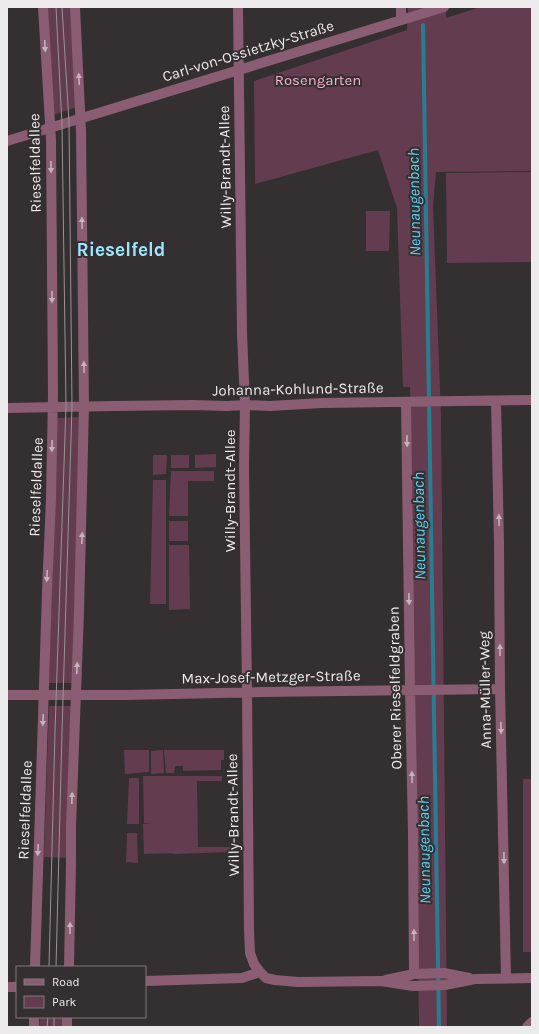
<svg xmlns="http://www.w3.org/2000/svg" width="539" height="1034" font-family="Karla,sans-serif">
<rect width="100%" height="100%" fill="#342f31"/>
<path fill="#633d4f" d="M 47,7 L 71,7 L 77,107 L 53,115 Z
M 408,7 L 446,7 L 446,18 L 481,7 L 532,7 L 532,171 L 436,172 L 433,206 L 441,416 L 447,1027 L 419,1027 L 410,387 L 403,387 L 397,208 L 378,150 L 255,184 L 254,81 L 407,30 Z
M 532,172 L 532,262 L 447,263 L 446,173 Z
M 366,211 L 390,211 L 389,251 L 366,251 Z
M 81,417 L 72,683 L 49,683 L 57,418 Z
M 216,454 L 216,467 L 195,468 L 195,455 Z
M 153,455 L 167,455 L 166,474 L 153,475 Z
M 171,455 L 189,455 L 189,468 L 171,468 Z
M 171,471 L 214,471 L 214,481 L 188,481 L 188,516 L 169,516 Z
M 153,480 L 166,480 L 166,604 L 150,604 Z
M 188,521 L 188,541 L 169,541 L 169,521 Z
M 169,545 L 189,545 L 190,609 L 169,610 Z
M 49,706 L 72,706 L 67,858 L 44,857 Z
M 124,750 L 149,750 L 149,772 L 125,774 Z
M 163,750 L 164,773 L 151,774 L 151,751 Z
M 164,750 L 224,750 L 224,760 L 221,760 L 221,770 L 183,771 L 183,766 L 175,766 L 174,773 L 166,773 Z
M 143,776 L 172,776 L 173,853 L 144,854 L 143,824 L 152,824 L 144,823 Z
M 172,776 L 222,776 L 222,781 L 197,781 L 198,847 L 230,847 L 231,852 L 173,854 Z
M 129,778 L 139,778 L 139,824 L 127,824 Z
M 523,779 L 532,779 L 532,952 L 523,952 Z
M 127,833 L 137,833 L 138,863 L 126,862 Z
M 40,1017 L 63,1017 L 63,1027 L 39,1027 Z"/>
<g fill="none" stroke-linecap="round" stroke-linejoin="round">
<path stroke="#297d93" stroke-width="4" d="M 423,25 L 439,1027"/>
<path stroke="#8a5d72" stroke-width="10" d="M 238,7 L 242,333 L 245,405 L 244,467 L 247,692 L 249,930 L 250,953 L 254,964 L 260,972 L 266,978 L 275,980 L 298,982 L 381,981 L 413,986 L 445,985 L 475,979 L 532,978
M 401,7 L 401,20
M 7,141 L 444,7
M 496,401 L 499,543 L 500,689 L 506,978
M 406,402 L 410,689 L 413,834 L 414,974
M 7,408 L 114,406 L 192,405 L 227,406 L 245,405 L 270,406 L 322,403 L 532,400
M 7,695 L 125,695 L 263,692 L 500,689
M 35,967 L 47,591 L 51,499 L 53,394 L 51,140 L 43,7
M 69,967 L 71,863 L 71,827 L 79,612 L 84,406 L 81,131 L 75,7
M 386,980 L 414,974 L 444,973 L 469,978
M 145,981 L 242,978 L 260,972
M 7,987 L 17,987
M 34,1027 L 34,1017
M 67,1027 L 67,1017
M 527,1027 L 532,1022"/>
<path stroke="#989496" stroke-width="1" d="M 49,967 L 55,731 L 66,406 L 62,125 L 56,7
M 56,967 L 62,732 L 72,406 L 69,122 L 62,7
M 47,1027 L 48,1017
M 54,1027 L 54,1017"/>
</g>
<defs><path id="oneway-solid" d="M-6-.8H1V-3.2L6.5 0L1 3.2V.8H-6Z"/></defs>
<g fill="#c5b2bb">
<use href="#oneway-solid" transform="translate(45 46) rotate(87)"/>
<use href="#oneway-solid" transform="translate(79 79) rotate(-93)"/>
<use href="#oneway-solid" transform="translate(51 167) rotate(89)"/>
<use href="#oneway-solid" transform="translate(82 223) rotate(-91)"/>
<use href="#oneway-solid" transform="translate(52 297) rotate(90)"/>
<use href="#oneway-solid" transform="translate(84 367) rotate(-91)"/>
<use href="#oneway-solid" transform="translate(407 441) rotate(89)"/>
<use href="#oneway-solid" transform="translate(52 446) rotate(91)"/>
<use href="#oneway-solid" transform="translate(499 520) rotate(-91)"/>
<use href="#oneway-solid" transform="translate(82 538) rotate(-88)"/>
<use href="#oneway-solid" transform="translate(47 576) rotate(93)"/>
<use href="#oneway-solid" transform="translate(409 599) rotate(89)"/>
<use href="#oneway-solid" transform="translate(500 650) rotate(-90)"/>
<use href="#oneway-solid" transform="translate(77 668) rotate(-88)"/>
<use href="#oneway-solid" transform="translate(43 720) rotate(92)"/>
<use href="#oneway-solid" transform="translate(501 728) rotate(89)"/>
<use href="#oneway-solid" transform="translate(412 777) rotate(-91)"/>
<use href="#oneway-solid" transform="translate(72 798) rotate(-88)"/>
<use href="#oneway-solid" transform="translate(38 850) rotate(92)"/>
<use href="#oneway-solid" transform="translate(504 858) rotate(89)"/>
<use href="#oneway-solid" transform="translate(70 928) rotate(-89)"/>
<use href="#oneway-solid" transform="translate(414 935) rotate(-90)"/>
</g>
<g text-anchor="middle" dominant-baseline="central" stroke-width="4" stroke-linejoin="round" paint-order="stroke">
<g font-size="15" fill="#edeaeb" stroke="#342f31">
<text transform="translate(248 51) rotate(-17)">Carl-von-Ossietzky-Straße</text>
<text transform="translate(35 163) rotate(-91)">Rieselfeldallee</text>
<text transform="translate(225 167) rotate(-91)">Willy-Brandt-Allee</text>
<text transform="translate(298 389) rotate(-1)">Johanna-Kohlund-Straße</text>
<text transform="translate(36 487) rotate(-88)">Rieselfeldallee</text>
<text transform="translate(230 491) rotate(-90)">Willy-Brandt-Allee</text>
<text transform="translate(271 677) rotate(-1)">Max-Josef-Metzger-Straße</text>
<text transform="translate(395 688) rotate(-91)">Oberer Rieselfeldgraben</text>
<text transform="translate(485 690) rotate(-91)">Anna-Müller-Weg</text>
<text transform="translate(25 810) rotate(-88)">Rieselfeldallee</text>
<text transform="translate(233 815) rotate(-91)">Willy-Brandt-Allee</text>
</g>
<g font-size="15" fill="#f8b1d2" stroke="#342f31">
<text x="318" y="80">Rosengarten</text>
</g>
<g font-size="16" font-style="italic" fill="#5dd3f5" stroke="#342f31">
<text transform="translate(414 202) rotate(-91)">Neunaugenbach</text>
<text transform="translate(419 526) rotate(-91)">Neunaugenbach</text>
<text transform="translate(424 850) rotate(-91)">Neunaugenbach</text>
</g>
<g font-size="19" font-weight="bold" fill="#9de7fe" stroke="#342f31">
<text x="121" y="250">Rieselfeld</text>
</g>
</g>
<rect width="539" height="1034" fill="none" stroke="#edeaeb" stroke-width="16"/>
<rect x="16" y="966" width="130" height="52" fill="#342f31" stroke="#7e7a7b"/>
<rect x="24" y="979" width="20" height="6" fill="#8a5d72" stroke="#7e7a7b"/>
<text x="52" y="986" font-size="12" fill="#edeaeb">Road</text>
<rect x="24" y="996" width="20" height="12" fill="#633d4f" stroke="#7e7a7b"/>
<text x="52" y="1006" font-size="12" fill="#edeaeb">Park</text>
</svg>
